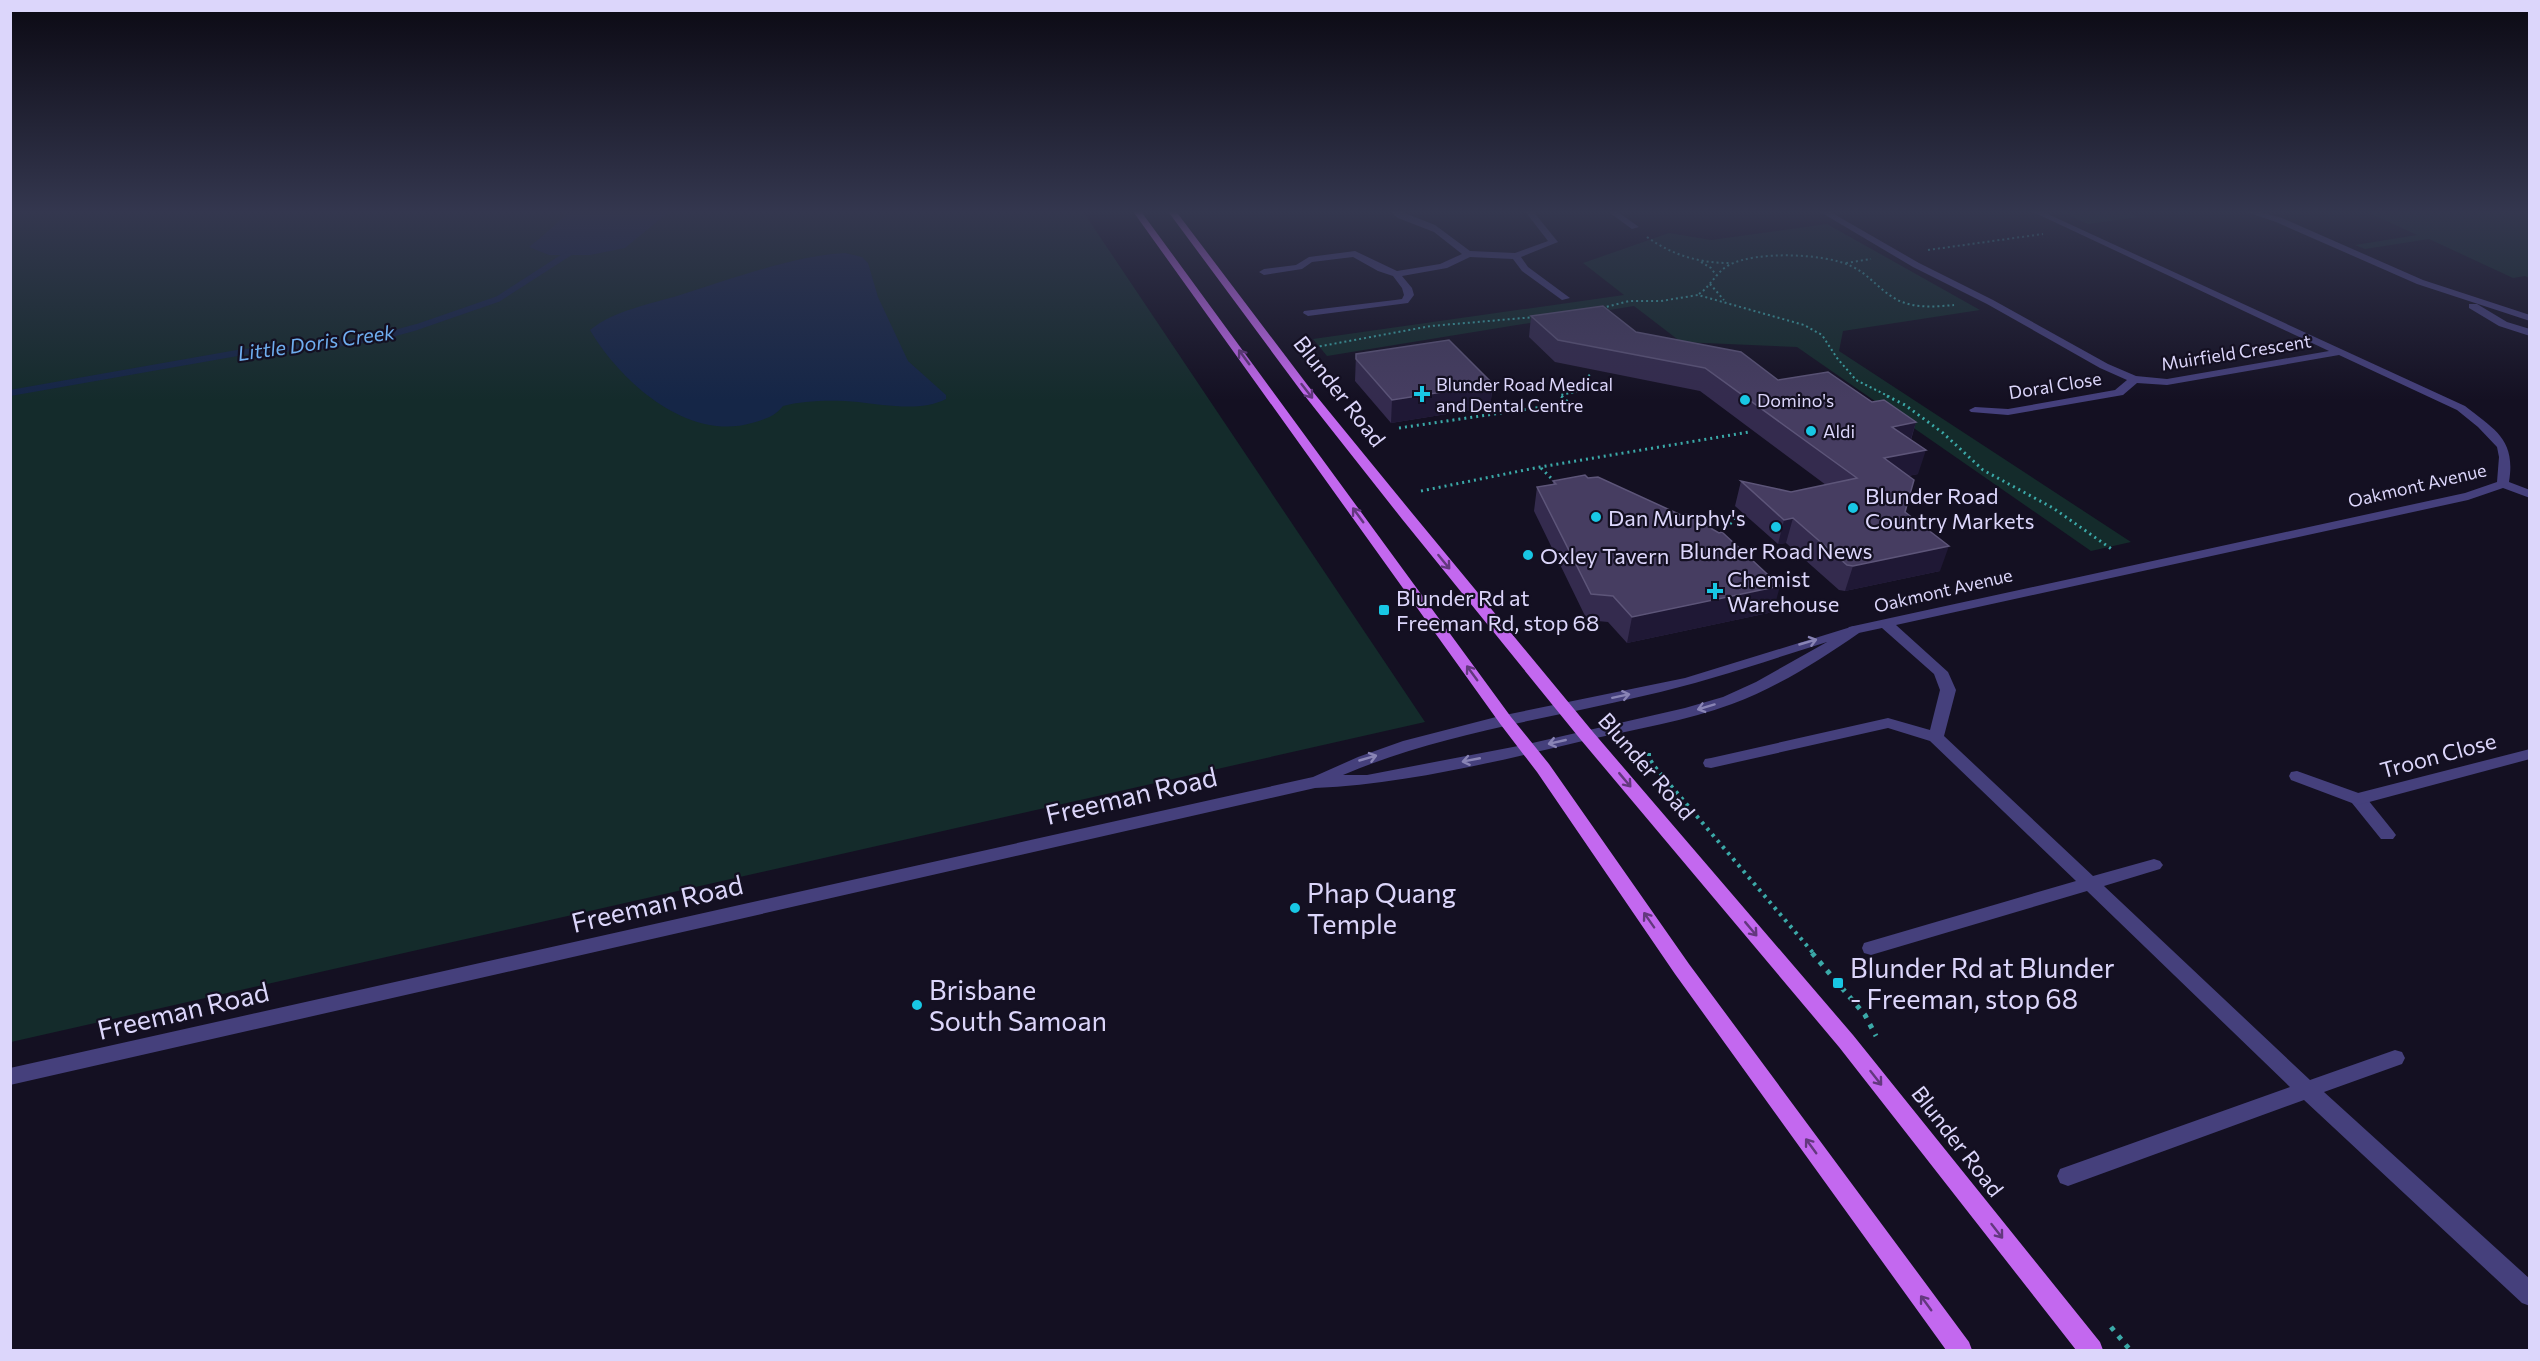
<svg xmlns="http://www.w3.org/2000/svg" width="2540" height="1361" font-family="Commissioner,sans-serif">
<rect width="100%" height="100%" fill="#141022"/>
<path fill="#142b2b" d="M 10,210 L 1082,210 L 1425,722 L 11,1042 Z
M 2057,210 L 2123,210 L 2139,217 L 2088,224 Z
M 2363,210 L 2529,210 L 2529,278 L 2525,276 L 2513,278 L 2429,239 L 2365,249 L 2355,245 L 2417,235 Z
M 1827,224 L 1980,310 L 1843,331 L 1839,351 L 2131,542 L 2091,551 L 1797,347 L 1681,342 L 1634,306 L 1327,356 L 1313,339 L 1624,295 L 1583,263 L 1669,233 L 1711,240 Z"/>
<path fill="#152647" d="M 576,210 L 671,210 L 625,248 L 590,255 L 549,255 L 529,247 C 544,236 560,218 576,210 Z
M 845,253 L 862,257 L 868,263 L 878,297 L 908,361 L 946,395 L 946,399 C 921,412 885,405 858,402 C 835,400 805,400 783,406 C 774,417 765,419 752,423 C 687,442 620,381 590,330 C 615,310 651,304 680,295 C 728,280 796,255 845,253 Z"/>
<g fill="none" stroke-linecap="round" stroke-linejoin="round">
<path stroke="#152647" stroke-width="6" d="M 10,393 L 243,352 L 322,346 L 377,338 L 417,327 L 498,299 L 574,250"/>
<path stroke="#3ba9a8" stroke-width="2" stroke-dasharray="2 3" stroke-linecap="butt" d="M 1647,237 C 1672,255 1699,263 1729,263
M 1928,250 L 2043,234
M 1701,262 L 1711,268 L 1716,275
M 1846,263 L 1871,259
M 1710,284 L 1724,300
M 1699,294 C 1711,286 1716,272 1729,265 C 1755,251 1824,253 1851,266 C 1867,273 1877,287 1891,296 C 1909,309 1933,307 1954,305
M 1602,308 L 1629,301 L 1661,301 L 1698,295 L 1804,325 L 1822,335 L 1837,358 L 1856,380 L 1890,397
M 1305,349 L 1431,326 L 1535,317
M 1563,397 L 1560,395 L 1576,392 L 1591,373"/>
<path stroke="#3ba9a8" stroke-width="3" stroke-dasharray="2 4" stroke-linecap="butt" d="M 1887,396 L 1905,405 L 1943,433 L 1983,470 L 2053,508 L 2113,550
M 1399,428 L 1569,403 L 1561,396
M 1541,468 L 1557,484
M 1421,491 L 1540,467 L 1749,432
M 1730,524 L 1736,516"/>
<path stroke="#3ba9a8" stroke-width="4" stroke-dasharray="3 5" stroke-linecap="butt" d="M 1649,753 L 1649,758 L 1655,767 L 1814,954"/>
<path stroke="#3ba9a8" stroke-width="5" stroke-dasharray="4.5 7" stroke-linecap="butt" d="M 1812,953 L 1865,1015 L 1876,1036
M 2111,1327 L 2130,1350"/>
<path fill="#45407c" fill-rule="evenodd" d="M 2297,771 L 2364,795 L 2393,831 L 2396,835 L 2393,839 L 2381,839 L 2352,803 L 2291,780 L 2289,776 L 2291,772 Z"/>
<path fill="#45407c" fill-rule="evenodd" d="M 1388,210 L 1397,210 L 1435,225 L 1470,251 L 1515,253 L 1548,241 L 1524,210 L 1532,210 L 1558,242 L 1521,257 L 1528,267 L 1570,298 L 1562,300 L 1522,271 L 1513,259 L 1470,257 L 1447,268 L 1402,276 L 1412,288 L 1414,295 L 1408,303 L 1308,316 L 1303,313 L 1304,311 L 1395,300 L 1402,299 L 1404,295 L 1402,288 L 1393,276 L 1378,271 L 1353,257 L 1312,262 L 1302,269 L 1264,275 L 1259,272 L 1264,269 L 1296,265 L 1309,257 L 1355,251 L 1397,271 L 1440,264 L 1462,254 L 1434,232 L 1398,218 Z
M 1606,210 L 1615,210 L 1639,227 L 1632,229 Z
M 1817,210 L 1827,210 L 1919,263 L 1993,300 L 2108,364 L 2136,376 L 2167,379 L 2329,351 L 2029,210 L 2039,210 L 2465,406 C 2495,430 2516,439 2509,482 L 2530,490 L 2530,498 L 2503,488 L 2468,500 L 1896,625 L 1948,672 L 1956,690 L 1944,736 L 2093,876 L 2154,859 L 2160,861 L 2163,865 L 2160,869 L 2104,886 L 2310,1080 L 2395,1050 L 2402,1052 L 2405,1058 L 2402,1064 L 2324,1092 L 2530,1279 L 2530,1306 L 2522,1303 L 2304,1100 L 2068,1186 L 2060,1183 L 2057,1176 L 2060,1169 L 2290,1087 L 2087,891 L 1871,955 L 1864,953 L 1862,948 L 1864,943 L 2076,881 L 1930,741 L 1888,728 L 1711,768 L 1705,767 L 1703,763 L 1705,759 L 1711,758 L 1888,718 L 1930,730 L 1940,690 L 1934,674 L 1882,628 L 1854,634 L 1849,633 L 1847,630 L 1849,627 L 2465,493 L 2497,482 L 2499,457 L 2497,447 L 2478,427 L 2457,410 L 2339,355 L 2167,385 L 2137,383 L 2123,395 L 2008,415 L 1971,412 L 1969,410 L 1975,407 L 2008,409 L 2115,390 L 2127,380 L 2100,368 L 1987,304 L 1913,267 Z
M 2241,210 L 2253,210 L 2282,218 L 2423,280 L 2530,315 L 2530,321 L 2417,284 L 2276,222 Z
M 2469,304 L 2477,304 L 2507,322 L 2530,329 L 2530,336 L 2499,326 L 2469,308 Z
M 2530,749 L 2530,759 L 2358,805 L 2352,803 L 2350,799 L 2352,795 L 2358,793 Z"/>
<path fill="#45407c" fill-rule="evenodd" d="M 1854,626 L 1859,627 L 1861,630 L 1859,633 C 1820,660 1778,687 1732,704 C 1686,721 1636,729 1587,740 C 1498,761 1407,784 1315,788 L 10,1085 L 10,1068 L 1313,777 L 1358,757 L 1403,741 L 1500,716 L 1685,678 ZM 1827,642 L 1756,682 L 1723,697 L 1685,708 L 1528,744 L 1367,775 L 1343,775 C 1439,734 1542,720 1643,696 C 1706,682 1766,661 1827,642 Z"/>
<path fill="#c368ef" fill-rule="evenodd" d="M 1132,210 L 1140,210 L 1511,717 L 1549,764 L 1689,964 L 1969,1342 L 1972,1350 L 1946,1350 L 1675,974 L 1537,772 L 1501,725 Z
M 1167,210 L 1175,210 L 1309,387 L 1412,513 L 1593,732 L 1853,1035 L 2100,1342 L 2103,1350 L 2076,1350 L 1839,1047 L 1581,740 L 1402,519 L 1301,391 Z"/>
</g>
<path fill="#342b4e" d="M 1531,316 L 1636,332 L 1778,380 L 1872,402 L 1916,422 L 1911,440 L 1918,474 L 1908,476 L 1905,512 L 1940,571 L 1845,591 L 1839,590 L 1786,543 L 1778,544 L 1735,506 L 1741,481 L 1791,492 L 1826,485 L 1700,391 L 1555,362 L 1529,337 Z
M 1356,354 L 1493,384 L 1490,407 L 1391,423 L 1355,381 Z
M 1588,478 L 1773,612 L 1627,643 L 1608,622 L 1587,620 L 1534,511 L 1537,487 L 1553,484 L 1553,481 Z"/>
<path fill="#1f1835" d="M 1493,384 L 1490,407 L 1391,423 L 1392,400 Z
M 1916,422 L 1909,445 L 1892,427 Z
M 1926,450 L 1918,474 L 1877,482 L 1884,458 Z
M 1793,518 L 1786,543 L 1778,544 L 1784,520 Z
M 1949,546 L 1940,571 L 1845,591 L 1853,566 Z
M 1780,586 L 1773,612 L 1627,643 L 1632,617 Z"/>
<path fill="#463d61" stroke="#5d5579" stroke-width="1.5" d="M 1603,306 L 1636,332 L 1741,352 L 1778,380 L 1828,372 L 1872,402 L 1884,400 L 1916,422 L 1892,427 L 1926,450 L 1884,458 L 1914,480 L 1905,512 L 1949,546 L 1853,566 L 1847,565 L 1793,518 L 1784,520 L 1741,481 L 1791,492 L 1857,478 L 1705,368 L 1558,340 L 1531,316 Z
M 1449,340 L 1493,384 L 1392,400 L 1356,359 L 1356,354 Z
M 1585,475 L 1588,478 L 1598,477 L 1683,516 L 1686,514 L 1719,533 L 1722,532 L 1780,586 L 1632,617 L 1613,596 L 1591,594 L 1537,487 L 1556,484 L 1553,481 Z"/>
<defs><path id="oneway-shaft" d="M-6 0H5M1.5-3L5.5 0L1.5 3" fill="none" stroke-width="1.6" stroke-linecap="round" stroke-linejoin="round" transform="scale(1.5)"/></defs>
<g stroke="#63387e">
<use href="#oneway-shaft" transform="translate(1244 357) rotate(-126)"/>
<use href="#oneway-shaft" transform="translate(1307 391) rotate(52)"/>
<use href="#oneway-shaft" transform="translate(1358 515) rotate(-126)"/>
<use href="#oneway-shaft" transform="translate(1444 562) rotate(51)"/>
<use href="#oneway-shaft" transform="translate(1472 673) rotate(-126)"/>
<use href="#oneway-shaft" transform="translate(1625 780) rotate(50)"/>
<use href="#oneway-shaft" transform="translate(1649 920) rotate(-125)"/>
<use href="#oneway-shaft" transform="translate(1751 929) rotate(50)"/>
<use href="#oneway-shaft" transform="translate(1876 1078) rotate(52)"/>
<use href="#oneway-shaft" transform="translate(1811 1146) rotate(-126)"/>
<use href="#oneway-shaft" transform="translate(1997 1231) rotate(52)"/>
<use href="#oneway-shaft" transform="translate(1926 1303) rotate(-126)"/>
</g>
<g stroke="#8984b5">
<use href="#oneway-shaft" transform="translate(1808 642) rotate(-16)"/>
<use href="#oneway-shaft" transform="translate(1621 696) rotate(-12)"/>
<use href="#oneway-shaft" transform="translate(1706 707) rotate(163)"/>
<use href="#oneway-shaft" transform="translate(1557 742) rotate(167)"/>
<use href="#oneway-shaft" transform="translate(1368 758) rotate(-16)"/>
<use href="#oneway-shaft" transform="translate(1471 760) rotate(169)"/>
</g>
<linearGradient id="sky" x2="0" y2="1"><stop stop-color="#0b0913"/><stop offset="0.53" stop-color="#34374f"/><stop offset="1" stop-color="#34374f" stop-opacity="0"/></linearGradient>
<rect width="2540" height="400" fill="url(#sky)"/>
<g fill="#18c7e4" stroke="#141022" stroke-width="2">
<path d="M1419 385h6v6h6v6h-6v6h-6v-6h-6v-6h6z"/>
<circle cx="1745" cy="400" r="6"/>
<circle cx="1811" cy="431" r="6"/>
<circle cx="1853" cy="508" r="6"/>
<circle cx="1596" cy="517" r="6"/>
<circle cx="1776" cy="527" r="6"/>
<circle cx="1528" cy="555" r="6"/>
<path d="M1712 582h6v6h6v6h-6v6h-6v-6h-6v-6h6z"/>
<rect x="1378" y="604" width="12" height="12" rx="3"/>
<circle cx="1295" cy="908" r="6"/>
<rect x="1832" y="977" width="12" height="12" rx="3"/>
<circle cx="917" cy="1005" r="6"/>
</g>
<g text-anchor="middle" dominant-baseline="central" stroke-width="4.5" stroke-linejoin="round" paint-order="stroke">
<g font-size="18" fill="#dcd6fb" stroke="#141022">
<text transform="translate(2236 352) rotate(-9)">Muirfield Crescent</text>
<text transform="translate(2055 385) rotate(-9)">Doral Close</text>
<text transform="translate(2417 485) rotate(-13)">Oakmont Avenue</text>
<text transform="translate(1943 590) rotate(-13)">Oakmont Avenue</text>
</g>
<g font-size="18" fill="#dcd6fb" stroke="#141022" text-anchor="start">
<text x="1436" y="384">Blunder Road Medical<tspan x="1436" dy="21">and Dental Centre</tspan></text>
<text x="1757" y="400">Domino's</text>
<text x="1823" y="431">Aldi</text>
</g>
<g font-size="20" font-style="italic" fill="#6faef0" stroke="#141022">
<text transform="translate(316 342) rotate(-8)">Little Doris Creek</text>
</g>
<g font-size="22" fill="#dcd6fb" stroke="#141022">
<text transform="translate(1340 391) rotate(52)">Blunder Road</text>
<text transform="translate(2438 755) rotate(-15)">Troon Close</text>
<text transform="translate(1647 766) rotate(49)">Blunder Road</text>
<text transform="translate(1958 1141) rotate(52)">Blunder Road</text>
</g>
<g font-size="22" fill="#dcd6fb" stroke="#141022" text-anchor="start">
<text x="1865" y="495">Blunder Road<tspan x="1865" dy="25">Country Markets</tspan></text>
<text x="1608" y="517">Dan Murphy's</text>
<text x="1776" y="550" text-anchor="middle">Blunder Road News</text>
<text x="1540" y="555">Oxley Tavern</text>
<text x="1727" y="578">Chemist<tspan x="1727" dy="25">Warehouse</tspan></text>
<text x="1396" y="597">Blunder Rd at<tspan x="1396" dy="25">Freeman Rd, stop 68</tspan></text>
</g>
<g font-size="27" fill="#dcd6fb" stroke="#141022">
<text transform="translate(1131 795) rotate(-13)">Freeman Road</text>
<text transform="translate(657 903) rotate(-13)">Freeman Road</text>
<text transform="translate(183 1010) rotate(-13)">Freeman Road</text>
</g>
<g font-size="27" fill="#dcd6fb" stroke="#141022" text-anchor="start">
<text x="1307" y="892">Phap Quang<tspan x="1307" dy="31">Temple</tspan></text>
<text x="1850" y="967">Blunder Rd at Blunder<tspan x="1850" dy="31">- Freeman, stop 68</tspan></text>
<text x="929" y="989">Brisbane<tspan x="929" dy="31">South Samoan</tspan></text>
</g>
</g>
<rect width="2540" height="1361" fill="none" stroke="#dcd6fb" stroke-width="24"/>
</svg>
